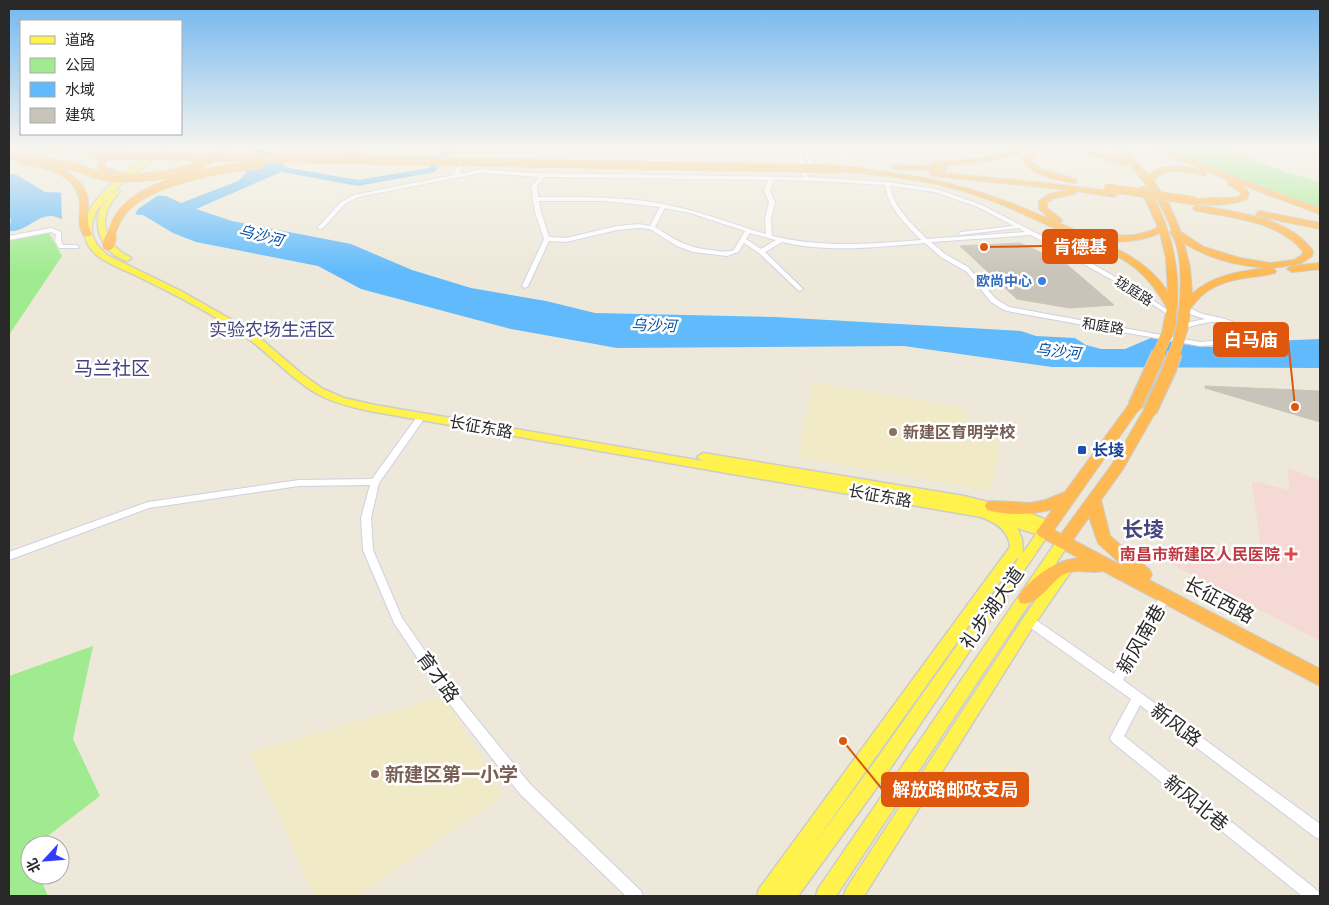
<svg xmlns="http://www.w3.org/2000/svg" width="1329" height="905" font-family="Arial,'Noto Sans SC',sans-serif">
<rect width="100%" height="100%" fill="#ede8d9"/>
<path fill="#f1eac6" d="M 812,147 L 872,147 L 878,157 L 818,157 Z
M 812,382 L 967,408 L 965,427 L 1001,437 L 991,491 L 798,457 Z
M 445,696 L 502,796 L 359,896 L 314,896 L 250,752 Z"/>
<path fill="#f5d9d5" d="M 1288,468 L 1320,480 L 1320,641 L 1171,564 L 1186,543 L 1263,566 L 1252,481 L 1289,490 Z"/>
<path fill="#a0eb8f" d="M 1160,147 L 1220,147 L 1286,172 L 1320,182 L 1320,208 L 1196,163 Z
M 49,233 L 62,256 L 9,335 L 9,241 Z
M 93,646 L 73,739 L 100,796 L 36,845 L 30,845 L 28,851 L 30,875 L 39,875 L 48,896 L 9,896 L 9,676 Z"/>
<path fill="#60bafc" d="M 270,151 L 288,169 L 196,209 L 232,221 L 351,244 L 412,270 L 471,288 L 546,301 L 595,313 L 775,317 L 1021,331 L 1036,336 L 1075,338 L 1086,345 L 1101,349 L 1125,349 L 1151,338 L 1195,346 L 1229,348 L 1249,342 L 1320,339 L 1320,368 L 1052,367 L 904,346 L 617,348 L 511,329 L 361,289 L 318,266 L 196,242 L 173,233 L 143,215 L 130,214 L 65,221 C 40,205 32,232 9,231 L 11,220 L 9,216 L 9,174 L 17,175 L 45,192 L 166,196 L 181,203 L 238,181 L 247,172 L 229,167 Z"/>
<path fill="#ede8d9" d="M 61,190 L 102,191 L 160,194 L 138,209 L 134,217 L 65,224 L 62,223 Z"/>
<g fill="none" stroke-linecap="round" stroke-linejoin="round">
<path fill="#60bafc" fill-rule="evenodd" d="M 248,147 L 261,147 L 278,166 L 358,180 L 429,168 L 446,147 L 454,147 L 435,172 L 358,186 L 276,171 L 267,175 L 261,175 L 261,171 L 269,167 L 254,150 Z"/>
</g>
<path fill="#c8c4b9" stroke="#c9c4b3" d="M 1020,243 L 1065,263 L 1114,305 L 1070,308 L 1017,299 L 960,246 Z
M 1205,386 L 1320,391 L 1320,422 L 1205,388 Z"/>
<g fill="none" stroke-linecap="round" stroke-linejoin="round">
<defs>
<path id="minor" d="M 468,147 L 472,147 L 459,174 L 481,169 L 534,173 L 803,177 L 796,147 L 800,147 L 808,177 L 887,182 L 936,189 L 982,205 L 1063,247 L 1138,290 L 1175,315 L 1174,316 L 1170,316 L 1134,292 L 1031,235 L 931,242 L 945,254 L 968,267 L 996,299 L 1009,307 L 1200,342 L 1224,340 L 1236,334 C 1229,313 1199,325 1184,328 L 1181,328 L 1181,324 L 1205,319 L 1190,314 L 1183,308 L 1186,306 C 1191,308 1195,311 1200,313 C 1214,318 1240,317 1244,335 L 1229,344 L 1200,346 L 1012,312 L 1004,310 L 991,302 L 967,272 L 941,257 L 925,243 C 878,247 829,253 782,242 L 765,252 L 802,288 L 803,289 L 800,291 L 798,290 L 759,253 L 744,243 L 738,252 L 727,256 L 693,252 L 677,246 L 650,229 L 639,228 L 617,230 L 566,242 L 549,241 L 528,286 L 525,288 L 522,286 L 544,239 L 535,212 L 531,187 L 539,177 L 481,173 L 358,197 L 345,204 L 322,229 L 317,228 L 341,202 L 354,195 L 453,175 ZM 544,177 L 768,180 L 764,191 L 769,202 L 765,219 L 766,234 C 736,225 707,214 677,207 C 632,196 584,197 538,197 L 537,187 ZM 773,180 L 815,181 L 885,185 C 888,208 906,224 921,240 C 871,244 821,248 772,236 L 771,219 L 775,202 L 770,191 ZM 890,186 L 935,192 L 978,207 L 1014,226 L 961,232 L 959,233 L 959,235 L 1019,228 L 1025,232 L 927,239 C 912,224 894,208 890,186 ZM 539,201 L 606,201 L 660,207 L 650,226 L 639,224 L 617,226 L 566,238 L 549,237 L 541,212 ZM 665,208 L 690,213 L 745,231 L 734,250 C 725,253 719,251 710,250 C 685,247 676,240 655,227 ZM 750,233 L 776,240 L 761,249 L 746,239 Z
M 803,147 L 807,147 L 816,175 L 811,174 Z
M 816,147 L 820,147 L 825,154 L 843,154 L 843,152 L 845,151 L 927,153 L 979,147 L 990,147 L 988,148 L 927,155 L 848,154 L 848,155 L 846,156 L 823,157 L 821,157 Z
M 51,228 L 61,232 L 61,241 L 63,245 L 76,245 L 79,247 L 78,248 L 59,248 L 55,241 L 56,234 L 51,232 L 9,240 L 9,236 Z
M 422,413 L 426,416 L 379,483 L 371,518 L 373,550 L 402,618 L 446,681 L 530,784 L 641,891 L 643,896 L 626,896 L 520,794 L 438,689 L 394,623 L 363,550 L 361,518 L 370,485 L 299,486 L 149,508 L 9,560 L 9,552 L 148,502 L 299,480 L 372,479 L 419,414 Z
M 1166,592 L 1170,593 L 1171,596 L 1123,680 L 1320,824 L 1320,839 L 1315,837 L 1140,705 L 1124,736 L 1318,891 L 1320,896 L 1302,896 L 1112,742 L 1110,738 L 1112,734 L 1131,699 L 1025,624 L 1024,621 L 1025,618 L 1029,616 L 1033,618 L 1114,674 L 1162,593 Z"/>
<path id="major" d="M 163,147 L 170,147 L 118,186 L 97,210 L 92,223 L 92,235 L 97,245 L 107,255 L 181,291 L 234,321 L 261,339 L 302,374 L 323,389 L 344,398 L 375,405 L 978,508 L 703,461 L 697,457 L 703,453 L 964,496 L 1025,511 L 1053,523 L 1055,526 L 1053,529 L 1049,530 L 1048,535 L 883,779 L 798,896 L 757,896 L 759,889 L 1010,547 C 1009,530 995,522 981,517 L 375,412 C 354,408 332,403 314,392 C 288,376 268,352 243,335 C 211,313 176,295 141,278 C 122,268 89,260 85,236 C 77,200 138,163 163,147 ZM 1017,528 L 1036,534 L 1023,553 L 1022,539 ZM 1019,558 L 871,767 L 814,844 L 1016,559 Z
M 117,189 L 120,191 C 116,197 109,204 107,211 C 100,232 113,249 130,257 L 131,259 L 127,261 C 106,255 94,234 99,212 C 101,205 110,196 115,190 Z
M 1063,537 L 1068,539 L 1069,542 L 1068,545 L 836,896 L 816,896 L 818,889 L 1058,539 Z
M 1067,561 L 1072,562 L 1074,566 L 1072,570 L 1034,625 L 864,896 L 844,896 L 846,889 L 1024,617 L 1062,562 Z"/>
<path id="highway" d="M 9,147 L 99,149 L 103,151 L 99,153 L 9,151 Z
M 117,147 L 127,147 L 109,157 L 104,165 L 107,168 L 123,173 L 124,175 L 120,177 L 101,172 L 96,165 L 104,154 Z
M 272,147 L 298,147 L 358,152 L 362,154 L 358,156 L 276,149 Z
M 1029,147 C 1056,147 1107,146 1129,164 L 1125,166 C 1101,159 1049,136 1030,160 L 1044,170 L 1076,179 L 1076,183 L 1073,183 C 1054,179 1035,177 1022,160 L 1029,151 L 985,162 L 935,166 L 946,167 L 946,171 L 943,171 L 895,169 L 891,167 L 895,165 L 934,166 L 930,164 L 931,162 L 985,158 Z
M 1113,147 L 1121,147 L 1149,175 C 1164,162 1187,167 1206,171 L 1206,175 L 1203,175 C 1188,172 1168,167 1155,178 L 1154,182 L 1168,202 L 1181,232 L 1204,247 L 1240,258 L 1270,263 L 1294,260 L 1302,255 L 1303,251 C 1276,219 1232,219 1194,210 L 1193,208 L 1197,205 C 1237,213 1287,216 1313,251 L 1312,256 L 1300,264 L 1272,268 L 1276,271 L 1275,273 C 1248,279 1223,277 1201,296 C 1198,300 1193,304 1191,308 C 1188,318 1190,329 1184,338 L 1176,338 L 1174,336 C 1181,313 1186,251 1170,232 L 1172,230 C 1158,193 1139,176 1113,147 ZM 1184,243 C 1209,259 1239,266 1268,268 C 1241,271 1213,275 1192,294 L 1190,268 Z
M 1150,147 L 1160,147 L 1238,178 L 1320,208 L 1320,214 L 1242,185 L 1249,193 L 1247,199 C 1231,205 1212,206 1195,203 L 1194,201 C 1203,195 1227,201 1240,196 L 1241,193 L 1228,184 L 1228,180 Z
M 19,159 C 41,157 81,172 87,196 C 91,209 84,222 92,234 L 90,236 L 84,236 C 77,225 80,218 80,206 C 79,172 45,169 19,163 Z
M 836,167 C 849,165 865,169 878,171 C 941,178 994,194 1051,220 L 1039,209 L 1039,201 L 1049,194 L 1068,190 L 934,176 L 930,174 L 934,172 L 1063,185 L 1117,192 L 1118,194 L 1114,197 L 1076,191 L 1075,194 L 1055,198 L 1047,202 L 1047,208 L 1061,219 L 1062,221 L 1059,223 C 1099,242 1143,253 1168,292 L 1166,258 L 1160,233 C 1143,241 1103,247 1087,234 L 1092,231 C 1115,236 1137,239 1158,227 L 1140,188 L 1147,186 C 1175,232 1183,280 1174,332 L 1168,335 L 1162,332 L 1167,308 C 1139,257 1111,254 1062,232 C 1030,217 998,201 963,191 C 923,179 881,175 839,171 L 836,171 Z
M 1260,211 L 1320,223 L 1320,229 L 1257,216 L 1256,214 Z
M 1320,263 L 1320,269 L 1292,272 L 1287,269 L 1292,266 Z
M 1135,402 L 1141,406 L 1054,530 L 1061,534 L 1113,463 L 1145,408 L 1155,408 L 1156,411 L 1123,469 L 1101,500 L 1110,536 L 1150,570 L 1152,575 L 1149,580 L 1320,669 L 1320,686 L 1103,571 C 1088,575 1077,566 1061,576 C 1049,585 1035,608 1020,603 L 1018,598 C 1027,579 1058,559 1079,558 L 1039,536 L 1036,532 L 1053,509 C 1031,515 1009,516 987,510 L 985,506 L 987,502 L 992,501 L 1031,503 L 1045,500 L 1065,492 L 1130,403 ZM 1089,517 L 1098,543 L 1124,567 L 1073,540 Z"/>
</defs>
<use href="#minor" stroke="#cecfe4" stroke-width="2"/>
<use href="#major" stroke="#ccc" stroke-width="3"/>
<use href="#highway" stroke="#ccc" stroke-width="2"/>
<use href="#minor" fill="#fff" fill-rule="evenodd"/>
<use href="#major" fill="#fff24d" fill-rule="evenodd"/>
<use href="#highway" fill="#ffb953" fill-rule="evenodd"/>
<defs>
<path id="highway-bridge-far2" d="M 91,155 L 839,169
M 9,156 C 28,159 47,161 66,165 C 78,167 90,173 102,176 C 134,182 203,175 224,147
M 1108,188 L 1195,201
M 110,239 C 113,229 116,219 123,211 C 147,181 223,168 260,165"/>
<path id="highway-bridge-far1" d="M 108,245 L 111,238
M 1158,354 L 1168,332
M 1174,354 L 1180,336"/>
<path id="highway-bridge" d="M 1135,406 L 1159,353
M 1150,411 L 1169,370 L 1175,353"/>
</defs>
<use href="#highway-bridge-far2" stroke="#ccc" stroke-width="9" stroke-linecap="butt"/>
<use href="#highway-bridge-far1" stroke="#ccc" stroke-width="12" stroke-linecap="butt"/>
<use href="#highway-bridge" stroke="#ccc" stroke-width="16" stroke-linecap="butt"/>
<use href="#highway-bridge-far2" stroke="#ffb953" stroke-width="8"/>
<use href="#highway-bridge-far1" stroke="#ffb953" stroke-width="11"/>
<use href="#highway-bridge" stroke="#ffb953" stroke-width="13"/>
</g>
<linearGradient id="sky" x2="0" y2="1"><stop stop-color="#71b6f0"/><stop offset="0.54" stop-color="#f7f5ee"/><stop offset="1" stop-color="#f7f5ee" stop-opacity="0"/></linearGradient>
<rect width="1329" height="273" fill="url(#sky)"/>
<circle fill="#3f7fe0" stroke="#fff" stroke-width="2" cx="1042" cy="281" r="5"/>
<g fill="#8d6e63" stroke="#fff" stroke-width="2">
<circle cx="893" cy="432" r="5"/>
<circle cx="375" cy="774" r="5"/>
</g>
<rect fill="#1a4fb4" stroke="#fff" stroke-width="2" x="1077" y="445" width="10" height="10" rx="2.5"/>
<path fill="#e0444e" stroke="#fff" stroke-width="2" d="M1288.5 546.5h5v5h5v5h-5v5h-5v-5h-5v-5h5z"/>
<g text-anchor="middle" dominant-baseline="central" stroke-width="5" stroke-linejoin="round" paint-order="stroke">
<g font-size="14" font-weight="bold" fill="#366cbe" stroke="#fff" text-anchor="end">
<text x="1032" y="281">欧尚中心</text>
</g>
<g font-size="14" fill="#292929" stroke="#fff">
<text transform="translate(1134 291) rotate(32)">珑庭路</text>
<text transform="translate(1103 326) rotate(9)">和庭路</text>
</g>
<g font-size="15" font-style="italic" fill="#0053a7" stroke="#fff">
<text transform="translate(261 235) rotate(14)">乌沙河</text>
<text transform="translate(654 325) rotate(2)">乌沙河</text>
<text transform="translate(1058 351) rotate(6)">乌沙河</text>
</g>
<g font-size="16" fill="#292929" stroke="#fff">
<text transform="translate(481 427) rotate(10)">长征东路</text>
<text transform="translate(880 496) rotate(10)">长征东路</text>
</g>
<g font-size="16" font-weight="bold" fill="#785e54" stroke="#fff" text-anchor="start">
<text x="903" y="432">新建区育明学校</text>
</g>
<g font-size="16" font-weight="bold" fill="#164399" stroke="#fff" text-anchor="start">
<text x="1092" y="450">长堎</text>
</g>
<g font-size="16" font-weight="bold" fill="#be3a42" stroke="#fff" text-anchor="end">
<text x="1280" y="554">南昌市新建区人民医院</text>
</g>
<g font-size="18" fill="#45467f" stroke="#fff">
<text x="272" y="330">实验农场生活区</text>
</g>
<g font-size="19" fill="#45467f" stroke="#fff">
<text x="112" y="368">马兰社区</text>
</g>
<g font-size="19" fill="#292929" stroke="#fff">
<text transform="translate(1219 600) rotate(28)">长征西路</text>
<text transform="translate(992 608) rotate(-55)">礼步湖大道</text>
<text transform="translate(1141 639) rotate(-60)">新风南巷</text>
<text transform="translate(438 677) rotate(54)">育才路</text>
<text transform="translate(1176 725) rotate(37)">新风路</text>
<text transform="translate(1196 803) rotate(39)">新风北巷</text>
</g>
<g font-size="19" font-weight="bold" fill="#785e54" stroke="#fff" text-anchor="start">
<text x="385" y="774">新建区第一小学</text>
</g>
<g font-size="21" font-weight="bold" fill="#45467f" stroke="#fff">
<text x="1143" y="529">长堎</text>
</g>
</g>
<path fill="none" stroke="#de570d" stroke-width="2" d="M984 247L1043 246M1295 407L1288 340M843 741L882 789"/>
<g fill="#de570d" stroke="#fff" stroke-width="2">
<circle cx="984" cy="247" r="5"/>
<circle cx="1295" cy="407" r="5"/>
<circle cx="843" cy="741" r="5"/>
</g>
<g fill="#de570d" stroke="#de570d" stroke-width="2">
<rect x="1043" y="230" width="74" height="33" rx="5"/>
<rect x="1214" y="323" width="74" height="33" rx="5"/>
<rect x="882" y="773" width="146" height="33" rx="5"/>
</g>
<g font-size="18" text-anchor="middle" font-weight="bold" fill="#fff">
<text x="1080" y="253">肯德基</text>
<text x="1251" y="346">白马庙</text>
<text x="955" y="796">解放路邮政支局</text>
</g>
<rect width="1329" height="905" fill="none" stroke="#292929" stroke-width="20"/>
<rect x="20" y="20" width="162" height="115" fill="#ffffff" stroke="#a9a9a9"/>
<rect x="30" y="36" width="25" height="8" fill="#fff24d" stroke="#a9a9a9"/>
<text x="65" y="45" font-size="15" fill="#292929">道路</text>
<rect x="30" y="58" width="25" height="15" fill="#a0eb8f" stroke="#a9a9a9"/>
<text x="65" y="70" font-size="15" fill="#292929">公园</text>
<rect x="30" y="82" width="25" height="15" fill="#60bafc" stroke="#a9a9a9"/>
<text x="65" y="95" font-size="15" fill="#292929">水域</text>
<rect x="30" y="108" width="25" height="15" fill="#c8c4b9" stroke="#a9a9a9"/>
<text x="65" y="120" font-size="15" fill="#292929">建筑</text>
<g transform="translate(45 860) rotate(244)"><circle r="24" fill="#ffffff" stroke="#a9a9a9"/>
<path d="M0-4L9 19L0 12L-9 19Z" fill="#353aff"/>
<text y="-8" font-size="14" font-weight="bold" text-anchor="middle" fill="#292929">北</text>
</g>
</svg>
